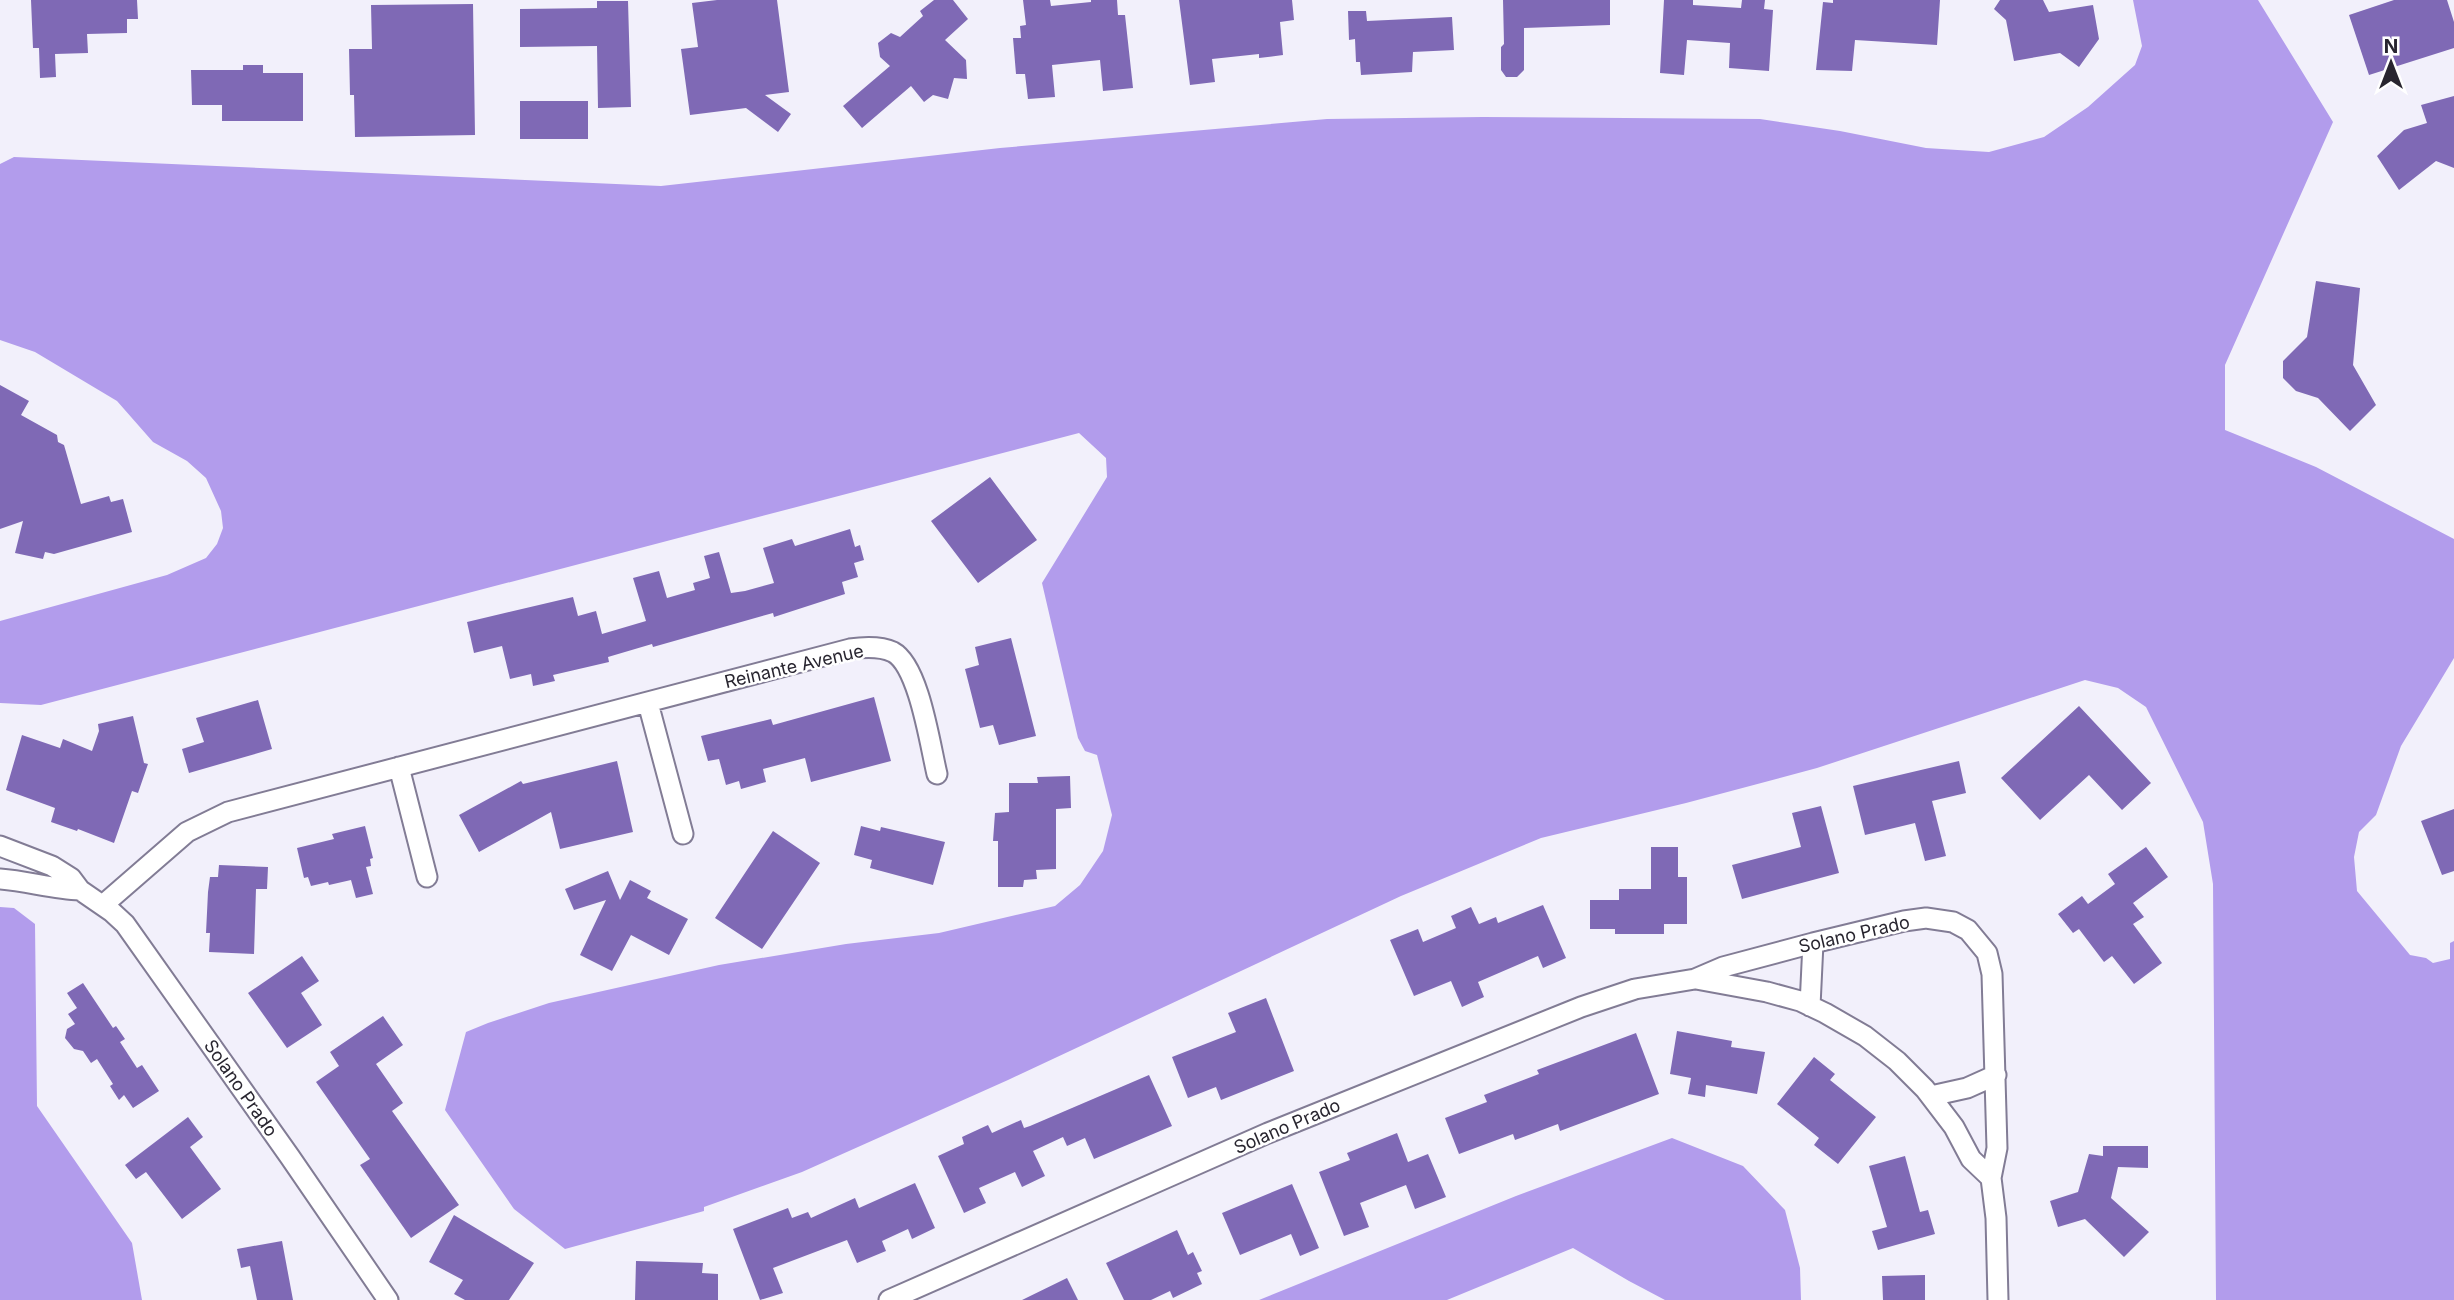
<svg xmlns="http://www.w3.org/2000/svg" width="2454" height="1300" font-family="Inter,sans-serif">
<rect width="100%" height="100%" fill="#f2f0fb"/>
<path fill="#b29cec" d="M 2133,0 L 2258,0 L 2333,122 L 2225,365 L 2225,430 L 2316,467 L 2454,539 L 2454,658 L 2401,746 L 2376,815 L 2359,832 L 2354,857 L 2357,891 L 2410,955 L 2426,958 L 2433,963 L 2450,959 L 2450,943 L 2454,941 L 2454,1300 L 2216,1300 L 2213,884 L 2203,822 L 2146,707 L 2118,688 L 2085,680 L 1817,768 L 1686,803 L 1541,838 L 1401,896 L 1008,1080 L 802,1172 L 704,1207 L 704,1211 L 565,1249 L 514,1209 L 445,1110 L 466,1032 L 488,1023 L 549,1003 L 719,965 L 846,944 L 939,933 L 1055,906 L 1080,885 L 1103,851 L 1112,815 L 1097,755 L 1085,751 L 1078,738 L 1042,583 L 1107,477 L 1106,458 L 1079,433 L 41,705 L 0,703 L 0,621 L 167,575 L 206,558 L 217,544 L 223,528 L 221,511 L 206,478 L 187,461 L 153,442 L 117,401 L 35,352 L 0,340 L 0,164 L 14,157 L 661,186 L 1000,148 L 1327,119 L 1483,117 L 1760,119 L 1840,131 L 1926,148 L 1989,152 L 2044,137 L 2088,107 L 2135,65 L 2142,46 Z
M 0,907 L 14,908 L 35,924 L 37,1106 L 132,1243 L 142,1300 L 0,1300 Z
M 1672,1138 L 1743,1166 L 1785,1210 L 1800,1268 L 1801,1300 L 1665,1300 L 1629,1281 L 1573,1248 L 1447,1300 L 1259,1300 L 1516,1196 Z"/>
<path fill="#7f69b5" d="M 31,0 L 137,0 L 138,19 L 127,19 L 127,33 L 87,34 L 88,53 L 55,54 L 56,77 L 40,78 L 39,48 L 33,48 Z
M 717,0 L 777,0 L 789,92 L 765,95 L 791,114 L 778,132 L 746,108 L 690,115 L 681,49 L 698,47 L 692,3 Z
M 934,0 L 953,0 L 968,19 L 945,40 L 966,60 L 967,79 L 954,78 L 948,99 L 933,95 L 924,102 L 911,86 L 862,128 L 843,106 L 890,66 L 880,57 L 878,43 L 891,33 L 900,37 L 923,16 L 920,11 Z
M 1023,0 L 1050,0 L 1051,6 L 1091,2 L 1091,0 L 1117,0 L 1118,15 L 1125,15 L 1133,88 L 1103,91 L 1100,60 L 1052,65 L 1055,97 L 1028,99 L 1025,74 L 1016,74 L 1013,38 L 1021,38 L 1020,26 L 1026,25 Z
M 1179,0 L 1292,0 L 1294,20 L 1280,22 L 1283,55 L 1259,58 L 1259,54 L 1212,59 L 1215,82 L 1190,85 Z
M 1503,0 L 1610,0 L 1610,25 L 1524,28 L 1524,70 L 1517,77 L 1506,77 L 1501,70 L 1501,47 L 1504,44 Z
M 1664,0 L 1693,0 L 1693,5 L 1741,8 L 1742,0 L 1765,0 L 1764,9 L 1773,10 L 1769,71 L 1729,68 L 1730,43 L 1687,40 L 1684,75 L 1660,73 Z
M 1833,0 L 1940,0 L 1937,45 L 1855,40 L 1852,71 L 1816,70 L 1823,2 L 1833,3 Z
M 2000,0 L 2043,0 L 2049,12 L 2093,5 L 2099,39 L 2079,67 L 2060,53 L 2014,61 L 2006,20 L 1994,9 Z
M 2394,0 L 2447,0 L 2454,22 L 2454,48 L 2369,75 L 2349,15 Z
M 597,1 L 628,1 L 631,107 L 598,108 L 597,46 L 520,47 L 520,9 L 597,8 Z
M 473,4 L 475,135 L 355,137 L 354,95 L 350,95 L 349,49 L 372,49 L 371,5 Z
M 1348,11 L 1366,11 L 1367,21 L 1452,17 L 1454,50 L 1413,52 L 1412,72 L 1361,75 L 1360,62 L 1356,62 L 1355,39 L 1349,40 Z
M 243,65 L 263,65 L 263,73 L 303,73 L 303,121 L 222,121 L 222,105 L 192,105 L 191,70 L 243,70 Z
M 2454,96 L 2454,168 L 2436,161 L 2399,190 L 2377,156 L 2404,130 L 2427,123 L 2421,105 Z
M 520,101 L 588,101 L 588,139 L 520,139 Z
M 2316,281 L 2360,288 L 2353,365 L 2376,405 L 2350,431 L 2318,398 L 2296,391 L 2283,378 L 2283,361 L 2307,337 Z
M 0,385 L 29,401 L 21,415 L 57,435 L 58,442 L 64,445 L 81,504 L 109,496 L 111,502 L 123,499 L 132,532 L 54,554 L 45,552 L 43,559 L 15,553 L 23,521 L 0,529 Z
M 990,477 L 1037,540 L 978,583 L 931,521 Z
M 850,529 L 855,547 L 860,545 L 864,560 L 854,563 L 858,577 L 842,582 L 845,594 L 774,617 L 773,613 L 653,647 L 652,644 L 608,657 L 609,662 L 553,675 L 555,681 L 533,686 L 531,674 L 510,679 L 502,646 L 474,653 L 467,622 L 573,597 L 578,616 L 596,611 L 602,634 L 646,621 L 633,578 L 659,571 L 667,598 L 695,590 L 693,583 L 710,578 L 704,556 L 719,552 L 731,593 L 745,591 L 774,583 L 763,548 L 792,539 L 795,546 Z
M 1011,638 L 1036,736 L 999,745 L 993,725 L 980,728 L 965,669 L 979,665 L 975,647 Z
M 874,697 L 891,761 L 811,782 L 805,758 L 763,769 L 766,782 L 741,789 L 739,781 L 726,785 L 719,759 L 708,761 L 701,736 L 771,719 L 773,725 Z
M 258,700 L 272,749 L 189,773 L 182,749 L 204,742 L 196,718 Z
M 2079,706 L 2151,783 L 2122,810 L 2089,775 L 2040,820 L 2001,778 Z
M 133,716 L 144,763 L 148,764 L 138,793 L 132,791 L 114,843 L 78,829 L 77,831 L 51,822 L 55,808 L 6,790 L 22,735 L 60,748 L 63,739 L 92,751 L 99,731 L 98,724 Z
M 617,761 L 633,832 L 560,849 L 551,812 L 479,852 L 459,815 L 521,781 L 523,784 Z
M 1959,761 L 1966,793 L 1932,801 L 1946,856 L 1925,861 L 1915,823 L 1865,835 L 1853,786 Z
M 1070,776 L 1071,808 L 1056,809 L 1056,869 L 1036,870 L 1037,879 L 1024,880 L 1023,887 L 998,887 L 998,841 L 993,841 L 995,813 L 1009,812 L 1009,783 L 1038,783 L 1037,777 Z
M 1821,806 L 1839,873 L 1742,899 L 1732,865 L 1801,847 L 1792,813 Z
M 2454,809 L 2454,871 L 2442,875 L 2421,821 Z
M 365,826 L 373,858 L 370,859 L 371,866 L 366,867 L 373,894 L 356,898 L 351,880 L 329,885 L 328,882 L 311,886 L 308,877 L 304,878 L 297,848 L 334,839 L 332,834 Z
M 861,826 L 880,831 L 881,827 L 945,842 L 933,885 L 870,868 L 872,860 L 854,855 Z
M 773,831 L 820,863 L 762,949 L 715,918 Z
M 1651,847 L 1678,847 L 1678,877 L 1687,877 L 1687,924 L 1664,924 L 1664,934 L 1615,934 L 1615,929 L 1590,929 L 1590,900 L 1619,900 L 1619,889 L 1651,889 Z
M 2146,847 L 2168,877 L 2133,903 L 2144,917 L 2133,924 L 2162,963 L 2134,984 L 2112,956 L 2104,962 L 2079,929 L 2073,933 L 2058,914 L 2082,896 L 2088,904 L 2115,884 L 2108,874 Z
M 219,865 L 268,867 L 267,889 L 256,889 L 254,954 L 209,952 L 210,933 L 206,933 L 208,892 L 210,877 L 218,877 Z
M 608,871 L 620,900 L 630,880 L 651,891 L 647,898 L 688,919 L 669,955 L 631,935 L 612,971 L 580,955 L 606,900 L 574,910 L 565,889 Z
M 1543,905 L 1566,958 L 1543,968 L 1538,956 L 1478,982 L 1484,997 L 1462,1007 L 1451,981 L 1414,996 L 1390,940 L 1418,929 L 1423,942 L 1456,928 L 1451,916 L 1471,907 L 1479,924 L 1496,917 L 1498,923 Z
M 302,956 L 319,981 L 301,993 L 322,1025 L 287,1048 L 248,993 Z
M 83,983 L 113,1028 L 116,1026 L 125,1039 L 120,1042 L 137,1068 L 142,1065 L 159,1091 L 133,1108 L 124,1095 L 119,1100 L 110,1086 L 113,1084 L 97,1059 L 91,1063 L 83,1051 L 74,1049 L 65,1038 L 67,1029 L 75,1024 L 68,1014 L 77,1008 L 67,993 Z
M 1266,998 L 1294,1071 L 1221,1100 L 1216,1087 L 1188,1098 L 1172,1057 L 1236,1032 L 1228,1013 Z
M 383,1016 L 403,1045 L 376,1064 L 403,1103 L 392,1111 L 459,1205 L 411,1238 L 360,1165 L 370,1159 L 316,1082 L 339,1066 L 330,1052 Z
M 1677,1031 L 1732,1041 L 1731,1047 L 1765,1052 L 1757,1094 L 1706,1085 L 1705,1097 L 1688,1094 L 1691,1078 L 1670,1074 Z
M 1636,1033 L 1659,1094 L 1560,1131 L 1558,1124 L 1515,1140 L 1513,1134 L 1459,1154 L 1445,1118 L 1487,1102 L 1484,1095 L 1539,1074 L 1537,1070 Z
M 1814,1057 L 1835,1074 L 1830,1080 L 1876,1117 L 1838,1164 L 1814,1145 L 1819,1138 L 1777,1104 Z
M 1149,1075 L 1172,1126 L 1094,1159 L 1085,1138 L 1067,1146 L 1063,1137 L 1033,1151 L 1045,1176 L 1022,1187 L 1015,1172 L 979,1188 L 986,1203 L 964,1213 L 938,1156 L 964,1144 L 962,1137 L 988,1125 L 992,1133 L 1021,1120 L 1024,1128 L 1030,1126 Z
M 188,1117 L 203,1137 L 190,1147 L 221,1189 L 182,1219 L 146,1172 L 136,1179 L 125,1165 Z
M 1397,1133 L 1408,1162 L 1428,1154 L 1446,1197 L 1415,1209 L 1406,1185 L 1360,1203 L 1369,1227 L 1344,1236 L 1319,1172 L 1350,1160 L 1347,1153 Z
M 2103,1146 L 2148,1146 L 2148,1168 L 2118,1167 L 2111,1198 L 2149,1232 L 2124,1257 L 2085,1219 L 2058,1227 L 2050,1201 L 2078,1192 L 2089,1154 L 2103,1156 Z
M 1905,1156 L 1920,1212 L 1928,1210 L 1935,1234 L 1878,1250 L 1872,1231 L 1887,1227 L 1869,1166 Z
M 915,1183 L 935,1228 L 912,1239 L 908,1229 L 882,1241 L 886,1251 L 857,1263 L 847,1240 L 773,1268 L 783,1293 L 760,1300 L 733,1229 L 788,1208 L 792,1218 L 808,1212 L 811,1218 L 855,1198 L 859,1208 Z
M 1292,1184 L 1319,1248 L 1300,1256 L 1291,1234 L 1240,1255 L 1222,1213 Z
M 454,1215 L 534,1263 L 509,1300 L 465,1300 L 454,1294 L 463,1280 L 429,1262 Z
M 1177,1230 L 1188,1255 L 1193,1252 L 1202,1271 L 1197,1273 L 1202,1284 L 1173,1298 L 1170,1291 L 1151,1300 L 1124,1300 L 1106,1263 Z
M 282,1241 L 293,1300 L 257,1300 L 250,1266 L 241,1268 L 237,1249 Z
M 636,1261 L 703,1263 L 702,1273 L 718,1274 L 718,1300 L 635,1300 Z
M 1925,1275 L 1925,1300 L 1883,1300 L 1882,1276 Z
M 1067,1278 L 1078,1300 L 1022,1300 Z"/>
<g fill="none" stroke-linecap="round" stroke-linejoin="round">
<defs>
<path id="street" d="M 648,703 L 683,834
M 399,767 L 427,877
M 0,846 L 52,866 L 71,878 L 80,890 L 112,912 L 125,924 L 290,1157 L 388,1300
M 0,879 C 27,881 53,889 80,890
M 103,905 L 187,832 L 228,812 L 850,649 C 864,647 880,646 893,652 C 919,666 930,745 937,774
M 1696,979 L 1767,992 L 1800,1001 L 1825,1013 L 1865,1036 L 1897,1061 L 1925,1089 L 1954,1127 L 1971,1159 L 1991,1178
M 1810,1006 L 1813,943
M 1931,1096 L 1967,1088 L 1996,1075
M 889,1300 L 1268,1133 L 1581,1007 L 1635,989 L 1695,979 L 1723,967 L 1813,943 L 1904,921 L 1926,918 L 1953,922 L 1968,930 L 1987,953 L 1992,974 L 1997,1148 L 1991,1178 L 1996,1218 L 1998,1300"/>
</defs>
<use href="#street" stroke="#827c95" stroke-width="23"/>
<use href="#street" stroke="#fff" stroke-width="19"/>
</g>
<g text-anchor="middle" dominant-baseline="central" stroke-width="5" stroke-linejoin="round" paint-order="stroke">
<g font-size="18" fill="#28252f" stroke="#fff">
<text transform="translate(794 666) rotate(-13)">Reinante Avenue</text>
<text transform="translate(1854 934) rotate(-13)">Solano Prado</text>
<text transform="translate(241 1088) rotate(55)">Solano Prado</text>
<text transform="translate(1287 1126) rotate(-23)">Solano Prado</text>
</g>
</g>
<g transform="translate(2391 63)" stroke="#ffffff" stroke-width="5" paint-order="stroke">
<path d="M0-5L12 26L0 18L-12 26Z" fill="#28252f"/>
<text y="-10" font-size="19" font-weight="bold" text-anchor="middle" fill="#28252f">N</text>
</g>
</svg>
